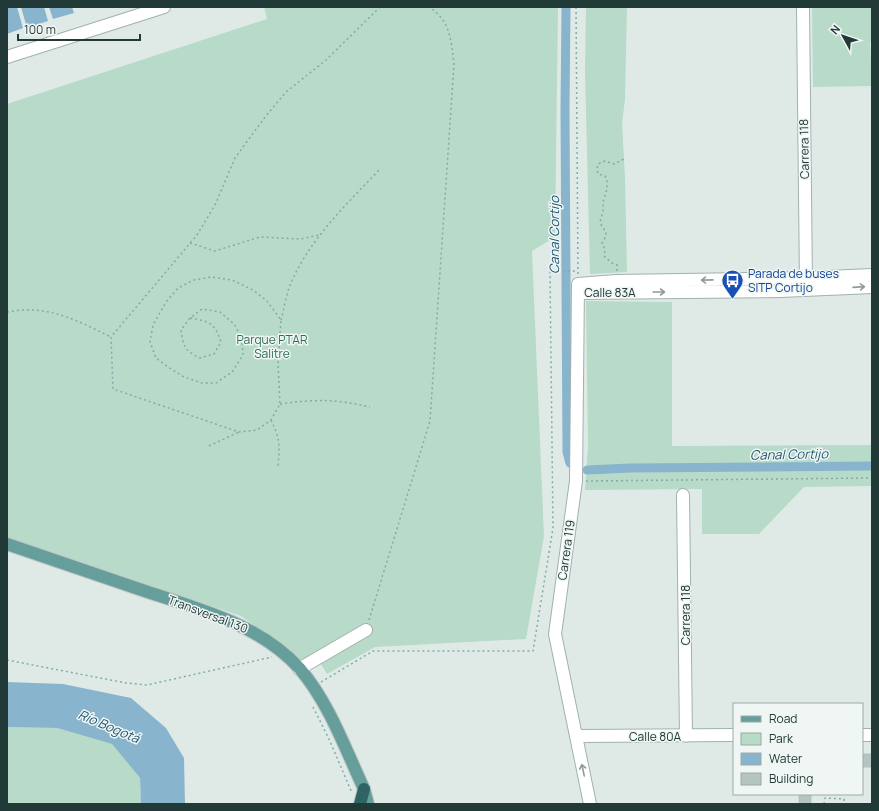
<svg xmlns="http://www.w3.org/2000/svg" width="879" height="811" font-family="Manrope,sans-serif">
<rect width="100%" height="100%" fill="#dfeae7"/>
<path fill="#b8dac8" d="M 264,7 L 558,7 L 555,237 L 532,251 L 544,536 L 526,639 L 375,647 L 327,674 L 315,654 L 300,661 L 275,640 L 241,616 L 7,537 L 7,104 L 267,19 Z
M 586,7 L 627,7 L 625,99 L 622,124 L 625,177 L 627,272 L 590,274 L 585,70 Z
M 812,7 L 872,7 L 872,42 L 870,42 L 872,86 L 813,87 Z
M 586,301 L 672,302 L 672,446 L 872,445 L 872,486 L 804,487 L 759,534 L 702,534 L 702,489 L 585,490 L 588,446 Z
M 7,727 L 57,728 L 112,744 L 140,778 L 141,804 L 7,804 Z"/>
<path fill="#88b5cd" d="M 7,7 L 17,7 L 23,28 L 7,34 Z
M 21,7 L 44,7 L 48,21 L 27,28 Z
M 49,7 L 72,7 L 74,13 L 53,19 Z
M 7,682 L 63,684 L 131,698 L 166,728 L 184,758 L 185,804 L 141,804 L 140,778 L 112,744 L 57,728 L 7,727 Z"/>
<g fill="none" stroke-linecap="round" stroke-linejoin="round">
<path stroke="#88b5cd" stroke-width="9" d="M 566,7 L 565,110 L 567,452 L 570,463
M 587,470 L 630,468 L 872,466"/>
</g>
<path fill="#b4c4c0" stroke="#b2c3bf" d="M 862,754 L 872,754 L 872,767 L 862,767 Z
M 799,794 L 811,794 L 811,804 L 799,804 Z"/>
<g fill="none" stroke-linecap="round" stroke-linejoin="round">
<defs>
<path id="minor" d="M 803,7 L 806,286
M 7,57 L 164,7
M 578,293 L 781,291 L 872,287
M 683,495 L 686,736
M 299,669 L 366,630
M 862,735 L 872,735
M 576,736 L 734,735
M 590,804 L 555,634 L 576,481 L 578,284 L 616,281 L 806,278 L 872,275"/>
<path id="major" d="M 7,544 C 51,559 95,574 139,589 C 195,608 259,623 300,669 C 329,703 345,748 364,789 L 368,804"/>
<path id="highway" d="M 360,804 L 364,789"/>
</defs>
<use href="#minor" stroke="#a2b1af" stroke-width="14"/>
<use href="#major" stroke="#bcc4c3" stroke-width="14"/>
<use href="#highway" stroke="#bcc4c3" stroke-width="14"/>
<path stroke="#80aca7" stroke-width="1.5" stroke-dasharray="2 3" stroke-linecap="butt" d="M 576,7 L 578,275
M 190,243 L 215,251 L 260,237 L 301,239 L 319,235
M 617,271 L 617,265 L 612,263 L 604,256 L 605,250 L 602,243 C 610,231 604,232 600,222 L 603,211 L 603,202 L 607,189 L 607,179 L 605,176 L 598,174 L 597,169 L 598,164 L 605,161 L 614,164 L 624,159
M 7,312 C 13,311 20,310 26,310 C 57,309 84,324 111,337
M 190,318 C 210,322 214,322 221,342 L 214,354 L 200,358 C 185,351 183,346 181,330 L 190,318 L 202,309 L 220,312 L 234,324 L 242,338 L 243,355 L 232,372 L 216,383 L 202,383 L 184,377 L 168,367 L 156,358 L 150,342 L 153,325 L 166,302 L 178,288 L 194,280 L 211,277 L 232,280 L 253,290 L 267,301 L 281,320 L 278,362 L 280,404 L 271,420 L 257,430 L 239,432 L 113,389 L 111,337 L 197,235 L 215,205 L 235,158 L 265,117 L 286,92 L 326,60 L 380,7
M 281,320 C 284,309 286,296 290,285 C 310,238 347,204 381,168
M 280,404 C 315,399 335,399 370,407
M 271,420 C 280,438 280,446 278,466
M 209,446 L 239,432
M 586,481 L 872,478
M 369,620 L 430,421 L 454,64 C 451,41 451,21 429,7
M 7,660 L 126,683 L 147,685 L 272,657
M 321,682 L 373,651 L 533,651 L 553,528 L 550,271 L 578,271
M 313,707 L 329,739 L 352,793
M 824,804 L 825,798 L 844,799 L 844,804"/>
<use href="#minor" stroke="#fff" stroke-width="12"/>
<use href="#major" stroke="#659e9a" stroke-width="12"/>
<use href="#highway" stroke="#2e6463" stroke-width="12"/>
</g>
<defs><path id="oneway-shaft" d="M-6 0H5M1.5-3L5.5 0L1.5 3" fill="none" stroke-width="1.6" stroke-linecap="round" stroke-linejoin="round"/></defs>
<g stroke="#909c9b">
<use href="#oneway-shaft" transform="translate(707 280) rotate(179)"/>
<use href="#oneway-shaft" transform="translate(859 287) rotate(-4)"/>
<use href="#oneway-shaft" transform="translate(659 292)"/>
<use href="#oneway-shaft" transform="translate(583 770) rotate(-102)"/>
</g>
<defs>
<symbol id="bus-pin" viewBox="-11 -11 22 30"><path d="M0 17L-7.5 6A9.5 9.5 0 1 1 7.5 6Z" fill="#1a4fb4" stroke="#eff6f4"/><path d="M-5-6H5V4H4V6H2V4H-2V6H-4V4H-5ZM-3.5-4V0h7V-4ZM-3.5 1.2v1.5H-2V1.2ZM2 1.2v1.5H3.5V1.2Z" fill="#fff"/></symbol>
</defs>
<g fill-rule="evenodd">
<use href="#bus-pin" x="720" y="268" width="25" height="34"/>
</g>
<g text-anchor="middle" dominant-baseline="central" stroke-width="3" stroke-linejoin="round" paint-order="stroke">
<g font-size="12" fill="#213937" stroke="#eff6f4">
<text transform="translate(804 149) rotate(-91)">Carrera 118</text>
<text x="610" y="292">Calle 83A</text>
<text transform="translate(566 550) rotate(-82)">Carrera 119</text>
<text transform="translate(208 614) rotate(21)">Transversal 130</text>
<text transform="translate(685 615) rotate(-90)">Carrera 118</text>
<text x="655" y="736">Calle 80A</text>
</g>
<g font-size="12" fill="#164399" stroke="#eff6f4" text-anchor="start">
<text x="748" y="273">Parada de buses<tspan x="748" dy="14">SITP Cortijo</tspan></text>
</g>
<g font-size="12" fill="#2c6e52" stroke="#eff6f4">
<text x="272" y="339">Parque PTAR<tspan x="272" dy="14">Salitre</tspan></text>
</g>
<g font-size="13" font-style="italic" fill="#1d5472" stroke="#eff6f4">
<text transform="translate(554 235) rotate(-90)">Canal Cortijo</text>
<text transform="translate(789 454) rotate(-1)">Canal Cortijo</text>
<text transform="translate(109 726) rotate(23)">Río Bogotá</text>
</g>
</g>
<rect width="879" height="811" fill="none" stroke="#213937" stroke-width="16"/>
<rect x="733" y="703" width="130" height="92" fill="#eff6f4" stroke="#9daaa8"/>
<rect x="741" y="716" width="20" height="6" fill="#659e9a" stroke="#9daaa8"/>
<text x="769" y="723" font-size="12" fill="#213937">Road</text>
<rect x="741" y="733" width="20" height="12" fill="#b8dac8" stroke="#9daaa8"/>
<text x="769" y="743" font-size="12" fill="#213937">Park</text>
<rect x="741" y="753" width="20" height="12" fill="#88b5cd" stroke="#9daaa8"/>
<text x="769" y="763" font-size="12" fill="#213937">Water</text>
<rect x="741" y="773" width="20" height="12" fill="#b4c4c0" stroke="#9daaa8"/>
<text x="769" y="783" font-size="12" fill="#213937">Building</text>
<g transform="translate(843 36) rotate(310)" stroke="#eff6f4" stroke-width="3" paint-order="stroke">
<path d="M0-3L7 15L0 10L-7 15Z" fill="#213937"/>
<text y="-6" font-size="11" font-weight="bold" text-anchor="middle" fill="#213937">N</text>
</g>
<path d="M18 34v6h122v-6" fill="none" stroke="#213937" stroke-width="2"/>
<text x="24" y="34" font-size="12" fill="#213937" stroke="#eff6f4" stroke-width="3" paint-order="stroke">100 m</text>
</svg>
